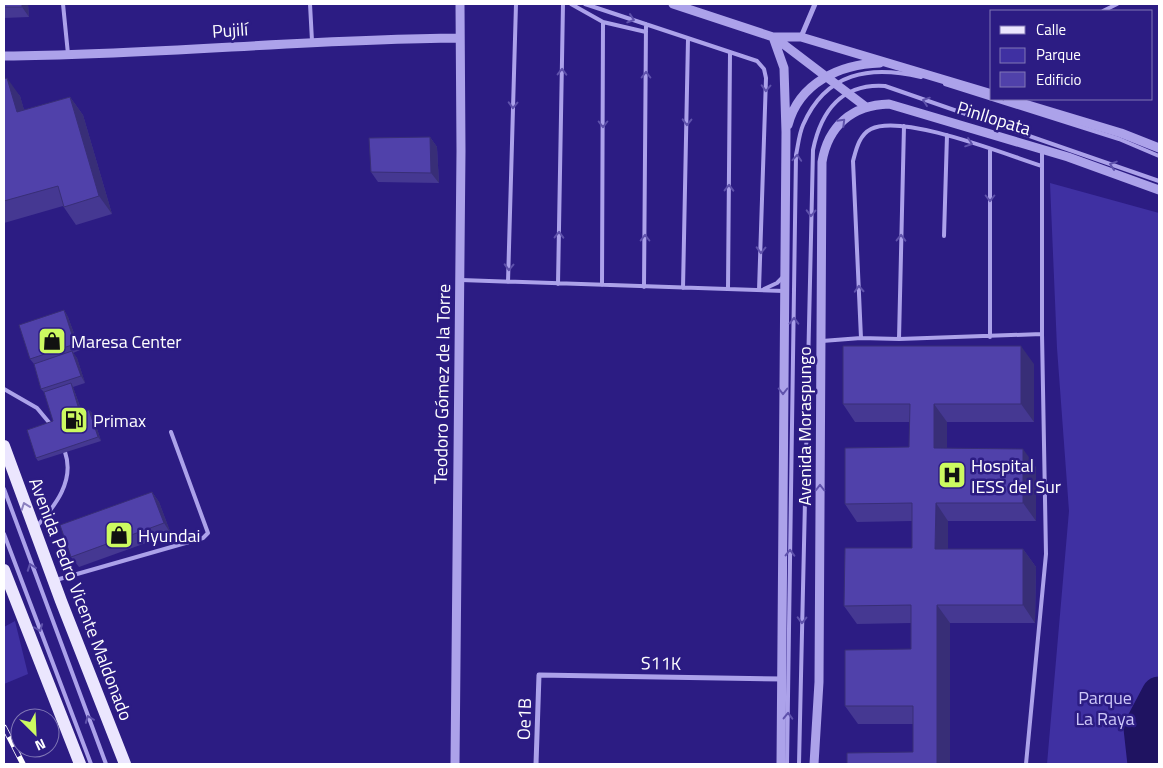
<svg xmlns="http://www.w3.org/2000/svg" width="1163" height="768" font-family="'Titillium Web',sans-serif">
<rect width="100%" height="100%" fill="#2c1c83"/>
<path fill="#3f30a2" d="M 1050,183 L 1159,213 L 1159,764 L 1047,764 L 1069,511 L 1057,348 Z
M 15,621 L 28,674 L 4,684 L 4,627 Z"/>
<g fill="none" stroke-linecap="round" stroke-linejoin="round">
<path stroke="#1f1361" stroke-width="35" d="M 1145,764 L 1141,728 L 1159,694"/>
<path stroke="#aca2ea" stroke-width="4" d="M 63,4 L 68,54
M 310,4 L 312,41
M 571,4 L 603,22 L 646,32
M 585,4 L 757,61 L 764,69 L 766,78 L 759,290
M 1103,11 L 1117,4
M 945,84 L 1119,139 L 1159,156
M 990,150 L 990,337
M 944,236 L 947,135
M 461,280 L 784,291
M 508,282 L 516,4
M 558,284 L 563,4
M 602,285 L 603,22
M 644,287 L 646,24
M 683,288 L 688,39
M 728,289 L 730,53
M 764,289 L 777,283 L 783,277
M 861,338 L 853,161 C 856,150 859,135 871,129 C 902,113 1007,155 1042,166
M 899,339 L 904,126
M 822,341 L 861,338 L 899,339 L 1042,334 L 1042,149
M 4,389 L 37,408 L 52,426
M 4,489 L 106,764
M 37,526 C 55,506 75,481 65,452
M 4,534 L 91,764
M 56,580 L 203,538 L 208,533 L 171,432
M 787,764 L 796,155 C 798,146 799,134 803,125 C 826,72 870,65 921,77
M 799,764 L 813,150 C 821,111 842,83 885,86 L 1159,181
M 1026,764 L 1046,554 L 1042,334"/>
<path stroke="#aca2ea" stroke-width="5" d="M 801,37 L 815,4
M 536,764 L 539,675 L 783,679"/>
<path stroke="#aca2ea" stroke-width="9" d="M 673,4 L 773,37 L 801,37 L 992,94
M 773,37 L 784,68 L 786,132 L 781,764
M 774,37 L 866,107
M 4,56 C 156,55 307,39 459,38
M 1008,99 L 1121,133 L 1159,148
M 788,125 C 799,83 840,64 880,63
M 455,764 L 461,151 L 460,4
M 814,764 L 819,682 L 822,162 C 828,126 852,105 889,104 L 1068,157 L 1159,190"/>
<path stroke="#ebe6fe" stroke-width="12" d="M 4,446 L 61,601 L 125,764
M 4,570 L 80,764"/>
<defs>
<path id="rail" d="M 4,727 L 23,764"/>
</defs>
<use href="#rail" stroke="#fff" stroke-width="5.5"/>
<use href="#rail" stroke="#2c1c83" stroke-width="4" stroke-dasharray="11" stroke-linecap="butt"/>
</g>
<path fill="#453892" d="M 4,4 L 28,4 L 29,17 L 4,18 Z
M 4,79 L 20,96 L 24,110 L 70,97 L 83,115 L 112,214 L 76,225 L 63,206 L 4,223 Z
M 430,137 L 437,147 L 439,183 L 378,182 L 371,172 Z
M 64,310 L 68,317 L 80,350 L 73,353 L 77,358 L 85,383 L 73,387 L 82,412 L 89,410 L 92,413 L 101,441 L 38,461 L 36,458 L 53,421 L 44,392 L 41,389 L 34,364 L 30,359 Z
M 1034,364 L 1034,422 L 947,422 L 947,448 L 1036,467 L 1036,521 L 948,521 L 948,549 L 1023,549 L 1036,567 L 1035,623 L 950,623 L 913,752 L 913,724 L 858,724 L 845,706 L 911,649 L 911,623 L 857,624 L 844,606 L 912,548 L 912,521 L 857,522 L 845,504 L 909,447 L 909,422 L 855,422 L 843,404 Z
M 152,492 L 159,502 L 171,534 L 79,567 L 71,557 Z"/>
<path fill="#382e77" d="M 22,4 L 28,4 L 29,17 L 22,7 Z
M 7,78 L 20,96 L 30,130 L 17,112 Z
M 70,97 L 83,115 L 112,214 L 99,196 Z
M 430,137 L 437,147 L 439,183 L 431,173 Z
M 64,310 L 68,317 L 80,350 L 75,344 Z
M 1021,346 L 1034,364 L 1034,422 L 1021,404 Z
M 72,351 L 77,358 L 85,383 L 81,376 Z
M 71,383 L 73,387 L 83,416 L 80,413 Z
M 934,404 L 947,422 L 947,466 L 934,448 Z
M 89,410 L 92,413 L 101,441 L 98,437 Z
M 1023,449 L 1036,467 L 1036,521 L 1023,503 Z
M 152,492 L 159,502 L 171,534 L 164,523 Z
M 936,503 L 948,521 L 948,567 L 935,549 Z
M 1023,549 L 1036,567 L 1035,623 L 1023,605 Z
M 937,605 L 950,623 L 950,764 L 937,764 Z"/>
<path fill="#5041aa" stroke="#382e77" d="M 4,4 L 22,4 L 22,7 L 4,7 Z
M 7,78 L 17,112 L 70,97 L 99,196 L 64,207 L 58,186 L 4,201 L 4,79 Z
M 430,137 L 431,173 L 371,172 L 369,138 Z
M 64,310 L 75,344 L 30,359 L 19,325 Z
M 843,346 L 1021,346 L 1021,404 L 934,404 L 934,448 L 1023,449 L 1023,503 L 936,503 L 935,549 L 1023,549 L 1023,605 L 937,605 L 937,764 L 847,764 L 847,753 L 913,752 L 913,706 L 845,706 L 845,650 L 911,649 L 911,605 L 844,606 L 845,548 L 912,548 L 912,503 L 845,504 L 845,448 L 909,447 L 910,404 L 843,404 Z
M 72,351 L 81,376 L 41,389 L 34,364 Z
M 71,383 L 80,413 L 89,410 L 98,437 L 36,458 L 27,430 L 53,421 L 44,392 Z
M 152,492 L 164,523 L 71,557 L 60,525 Z"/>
<defs><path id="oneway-chevron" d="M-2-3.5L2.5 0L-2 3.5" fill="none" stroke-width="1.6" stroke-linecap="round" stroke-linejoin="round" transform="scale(1.25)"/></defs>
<g stroke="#5f52ac">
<use href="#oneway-chevron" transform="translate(631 19) rotate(18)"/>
<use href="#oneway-chevron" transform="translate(562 72) rotate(-89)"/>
<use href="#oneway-chevron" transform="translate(646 75) rotate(-90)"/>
<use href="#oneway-chevron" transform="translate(766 88) rotate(92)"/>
<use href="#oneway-chevron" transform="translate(926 101) rotate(-161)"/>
<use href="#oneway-chevron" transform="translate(513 105) rotate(92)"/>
<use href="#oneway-chevron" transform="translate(687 122) rotate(91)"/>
<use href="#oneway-chevron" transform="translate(842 122) rotate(-45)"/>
<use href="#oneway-chevron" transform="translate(603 124) rotate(90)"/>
<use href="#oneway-chevron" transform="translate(969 143) rotate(19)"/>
<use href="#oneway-chevron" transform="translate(797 158) rotate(-86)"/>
<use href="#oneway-chevron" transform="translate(1113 165) rotate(-162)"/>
<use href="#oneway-chevron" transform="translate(729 188) rotate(-89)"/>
<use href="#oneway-chevron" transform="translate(990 198) rotate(90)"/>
<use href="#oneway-chevron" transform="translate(811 213) rotate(91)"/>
<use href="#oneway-chevron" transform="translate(559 235) rotate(-89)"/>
<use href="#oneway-chevron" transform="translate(645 238) rotate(-90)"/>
<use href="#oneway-chevron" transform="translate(901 238) rotate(-89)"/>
<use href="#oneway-chevron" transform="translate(761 250) rotate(92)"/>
<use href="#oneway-chevron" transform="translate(509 267) rotate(92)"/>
<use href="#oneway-chevron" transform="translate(859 289) rotate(-93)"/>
<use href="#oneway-chevron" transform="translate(794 321) rotate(-89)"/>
<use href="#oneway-chevron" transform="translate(783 391) rotate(90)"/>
<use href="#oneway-chevron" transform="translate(820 488) rotate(-90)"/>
<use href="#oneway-chevron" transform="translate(790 553) rotate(-89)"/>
<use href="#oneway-chevron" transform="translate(31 567) rotate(-110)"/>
<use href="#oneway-chevron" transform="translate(802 620) rotate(91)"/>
<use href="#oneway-chevron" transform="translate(39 628) rotate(69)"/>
<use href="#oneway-chevron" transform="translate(788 716) rotate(-89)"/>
<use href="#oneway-chevron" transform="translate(89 719) rotate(-111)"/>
</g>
<use stroke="#8c81c0" href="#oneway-chevron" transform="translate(25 506) rotate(-110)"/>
<defs>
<symbol id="shop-square" viewBox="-11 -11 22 22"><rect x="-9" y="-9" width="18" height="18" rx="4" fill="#ccfa60" stroke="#2c1c83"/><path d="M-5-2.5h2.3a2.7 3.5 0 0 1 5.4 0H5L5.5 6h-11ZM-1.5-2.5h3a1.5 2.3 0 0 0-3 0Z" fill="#111"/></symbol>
<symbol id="fuel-square" viewBox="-11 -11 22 22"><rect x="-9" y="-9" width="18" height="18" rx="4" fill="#ccfa60" stroke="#2c1c83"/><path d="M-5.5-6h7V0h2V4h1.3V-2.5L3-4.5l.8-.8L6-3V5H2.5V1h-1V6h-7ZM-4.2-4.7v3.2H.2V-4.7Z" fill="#111"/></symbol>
<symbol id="hospital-square" viewBox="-11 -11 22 22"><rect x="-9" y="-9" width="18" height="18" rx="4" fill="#ccfa60" stroke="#2c1c83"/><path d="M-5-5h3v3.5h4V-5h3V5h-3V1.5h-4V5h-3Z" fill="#111"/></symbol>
</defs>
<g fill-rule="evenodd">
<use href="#shop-square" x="36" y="325" width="32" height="32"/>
<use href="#fuel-square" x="58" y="404" width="32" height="32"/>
<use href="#hospital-square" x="936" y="459" width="32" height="32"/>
<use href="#shop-square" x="103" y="519" width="32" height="32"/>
</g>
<g text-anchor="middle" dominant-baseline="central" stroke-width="5" stroke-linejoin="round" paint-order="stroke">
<g font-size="18" fill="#fff" stroke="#2c1c83">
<text transform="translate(230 30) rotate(-4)">Pujilí</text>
<text transform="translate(994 118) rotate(17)">Pinllopata</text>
<text transform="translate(442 384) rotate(-89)">Teodoro Gómez de la Torre</text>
<text transform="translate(804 426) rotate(-90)">Avenida Moraspungo</text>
<text transform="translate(81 599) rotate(69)">Avenida Pedro Vicente Maldonado</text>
<text transform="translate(661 663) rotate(1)">S11K</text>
<text transform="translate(524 719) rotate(-88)">Oe1B</text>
</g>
<g font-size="18" fill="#fff" stroke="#2c1c83" text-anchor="start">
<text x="71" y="341">Maresa Center</text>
<text x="93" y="420">Primax</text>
<text x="971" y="465">Hospital<tspan x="971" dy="21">IESS del Sur</tspan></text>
<text x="138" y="535">Hyundai</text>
</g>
<g font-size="18" fill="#cdc7f8" stroke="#2c1c83">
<text x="1105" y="697">Parque<tspan x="1105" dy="21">La Raya</tspan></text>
</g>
</g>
<rect width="1163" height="768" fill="none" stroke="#ffffff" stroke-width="10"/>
<rect x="990" y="10" width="162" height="90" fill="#2c1c83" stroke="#8077b5"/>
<rect x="1000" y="26" width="25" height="8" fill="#ebe6fe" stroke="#8077b5"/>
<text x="1036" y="35" font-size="15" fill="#ffffff">Calle</text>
<rect x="1000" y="48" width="25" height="15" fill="#3f30a2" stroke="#8077b5"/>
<text x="1036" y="60" font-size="15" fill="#ffffff">Parque</text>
<rect x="1000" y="72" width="25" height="15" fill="#5041aa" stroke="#8077b5"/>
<text x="1036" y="85" font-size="15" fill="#ffffff">Edificio</text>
<g transform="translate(35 733) rotate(156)"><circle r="24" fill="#2c1c83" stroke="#8077b5"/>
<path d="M0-4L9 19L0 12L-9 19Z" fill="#ccfa60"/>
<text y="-8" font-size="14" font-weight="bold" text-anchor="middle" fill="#ffffff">N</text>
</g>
</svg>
